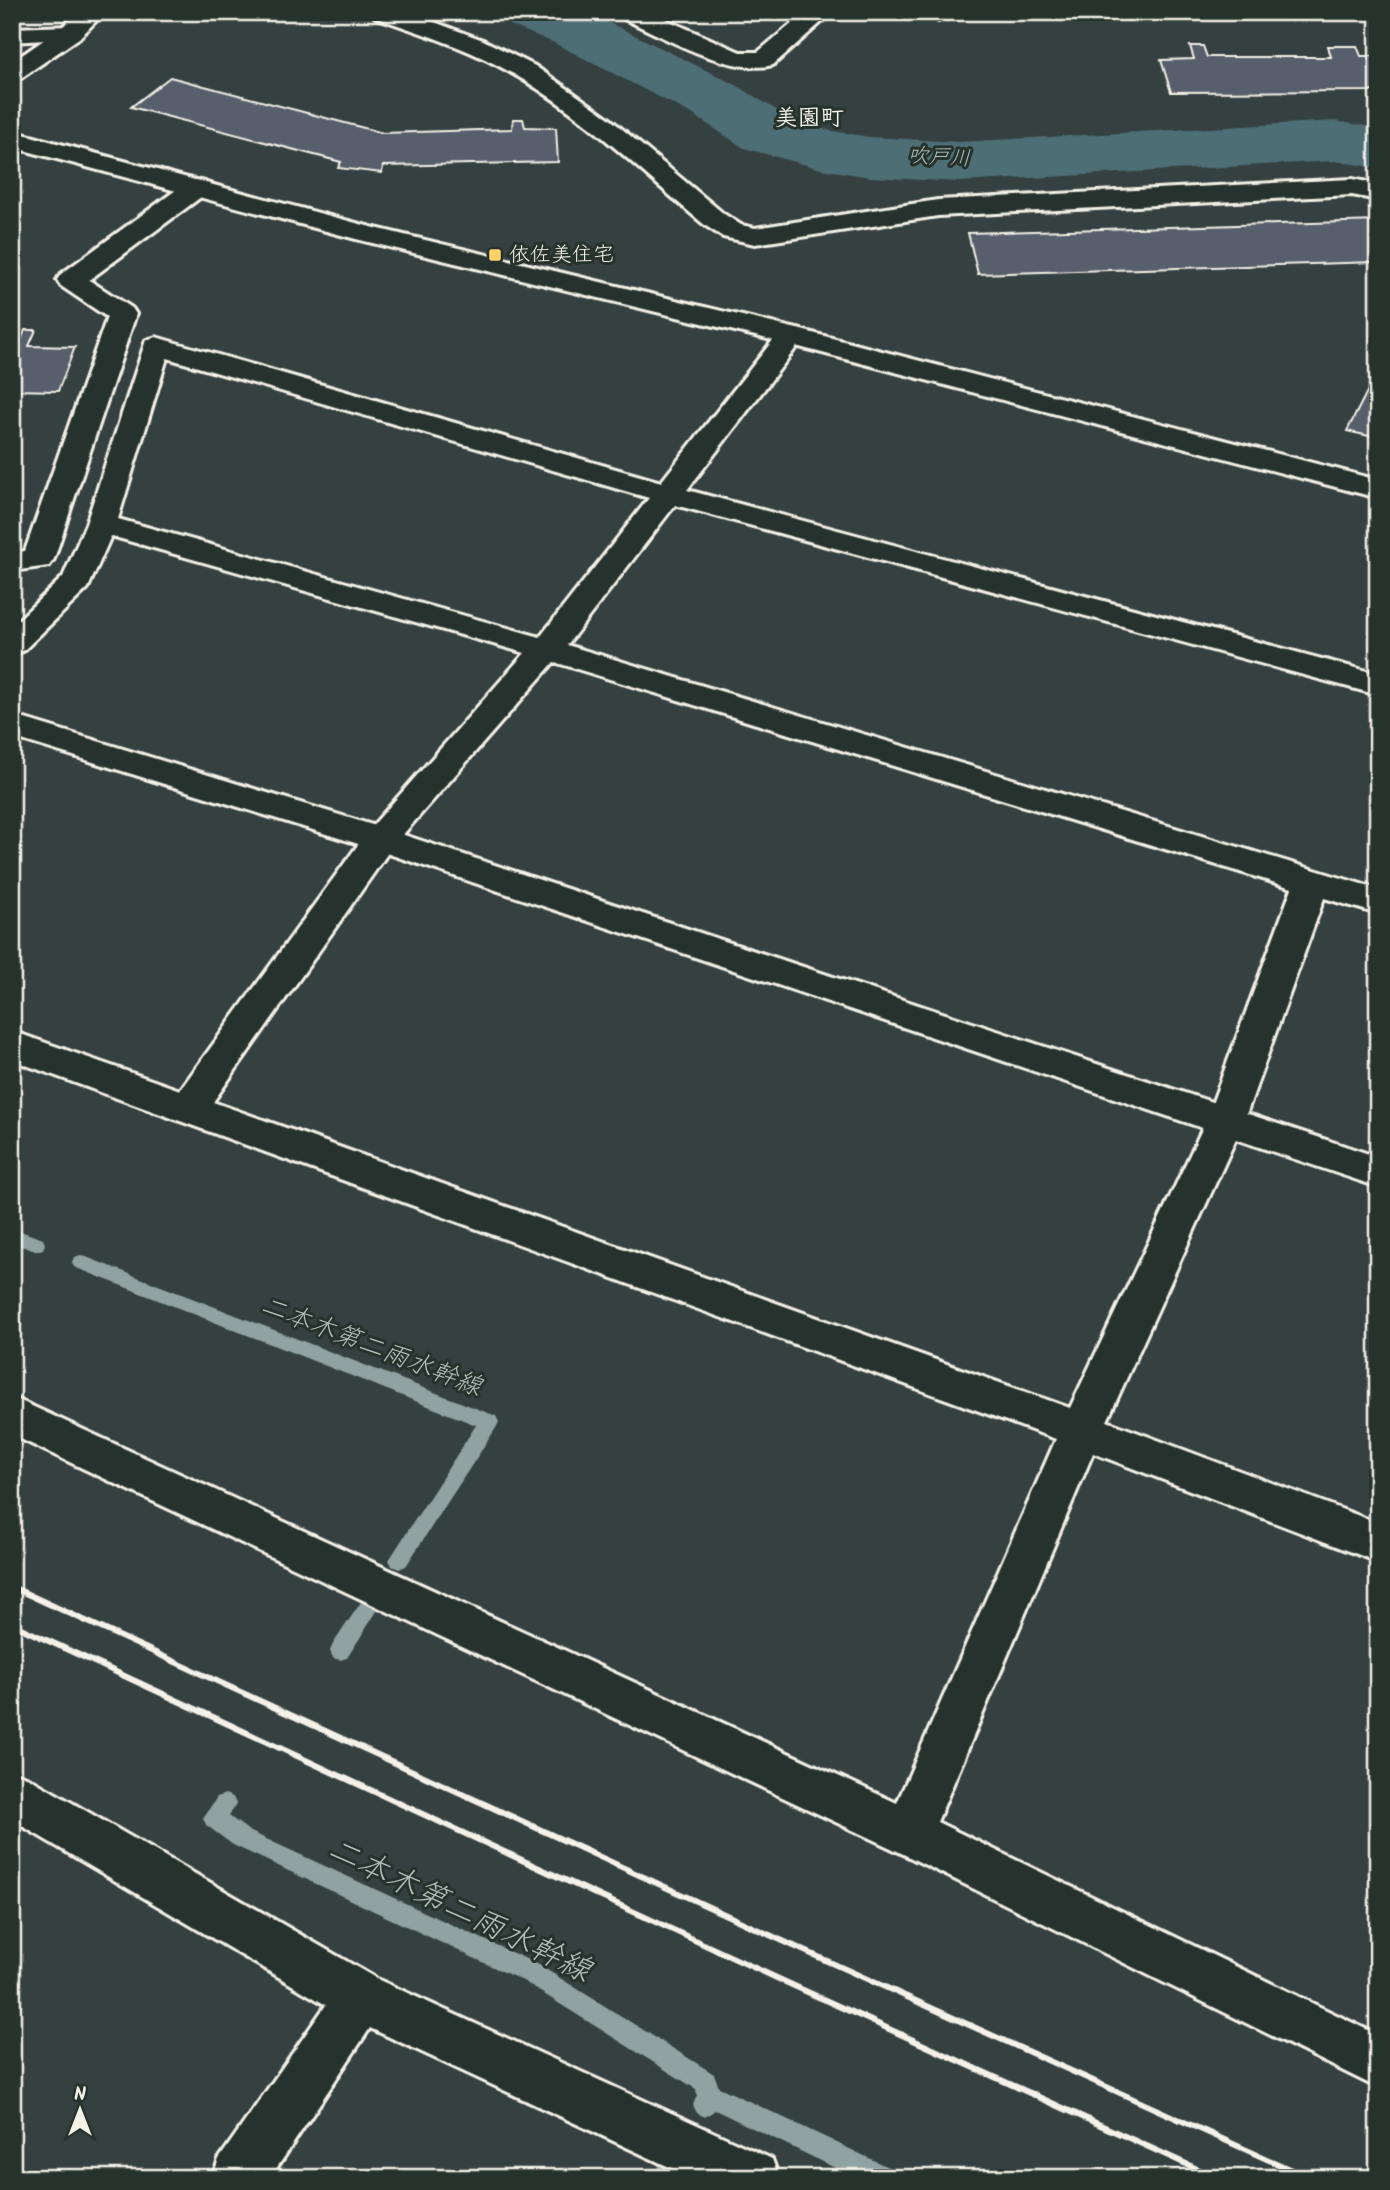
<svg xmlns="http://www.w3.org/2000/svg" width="1390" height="2190" font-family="Kalam,'Klee One',sans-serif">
<rect width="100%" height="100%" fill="#354040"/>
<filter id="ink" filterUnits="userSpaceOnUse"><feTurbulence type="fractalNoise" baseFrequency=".0143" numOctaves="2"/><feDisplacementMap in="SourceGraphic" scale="14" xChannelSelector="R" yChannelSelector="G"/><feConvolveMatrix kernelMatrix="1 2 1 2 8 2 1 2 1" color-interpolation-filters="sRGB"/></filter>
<g filter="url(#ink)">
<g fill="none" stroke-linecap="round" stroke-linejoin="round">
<path fill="#90a2a2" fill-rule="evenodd" d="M 12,1228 L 43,1239 L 45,1244 L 43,1249 L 36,1251 L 12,1243 Z
M 81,1255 L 496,1416 L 499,1422 L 496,1428 L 406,1566 L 399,1569 L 392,1566 L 389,1560 L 476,1425 L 74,1267 L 72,1262 L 74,1257 Z
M 372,1593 L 379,1596 L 382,1602 L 379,1608 L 347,1658 L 340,1660 L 333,1658 L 330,1651 L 333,1644 L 365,1596 Z
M 225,1794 L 233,1797 L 236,1804 L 229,1816 L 249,1831 L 539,1965 L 714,2074 L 719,2087 L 892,2169 L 895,2178 L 856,2178 L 715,2110 L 705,2117 L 697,2113 L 693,2105 L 697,2095 L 696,2089 L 523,1981 L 233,1845 L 206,1825 L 203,1818 L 217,1797 Z
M 670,2156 L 679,2159 L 682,2168 L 678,2178 L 653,2178 L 661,2159 Z"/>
<path fill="#4d6e74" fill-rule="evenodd" d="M 501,12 L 588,12 L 738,86 L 792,120 L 827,130 L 870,137 L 959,142 L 1335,121 L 1378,128 L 1378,168 L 1335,161 L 959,182 L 870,177 L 821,169 L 744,148 L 692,114 L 552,42 L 510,25 Z"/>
</g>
<path fill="#595f6c" stroke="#f4f1e8" stroke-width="2" d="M 923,12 L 976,12 L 938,23 Z
M 1190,46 L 1203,46 L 1207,57 L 1331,57 L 1328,46 L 1357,46 L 1361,56 L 1378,56 L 1378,91 L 1171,92 L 1161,60 L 1194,59 Z
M 170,77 L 383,133 L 512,129 L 513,119 L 523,119 L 525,127 L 556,128 L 558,162 L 383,166 L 382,173 L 338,168 L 341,162 L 131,107 Z
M 1378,221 L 1378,262 L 978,274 L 968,233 Z
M 25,330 L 36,330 L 29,346 L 75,347 L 58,391 L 12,390 L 12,345 L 19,345 Z
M 1370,386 L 1378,388 L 1378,438 L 1347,431 Z"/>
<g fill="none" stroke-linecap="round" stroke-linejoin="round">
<defs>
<path id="street" d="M 371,12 L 407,12 L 483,40 L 535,66 L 609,118 L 724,214 L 741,225 L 755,228 L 938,200 L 1352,179 L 1378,184 L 1378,200 L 1352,195 L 938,216 L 755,244 L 723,237 L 706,226 C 639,171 576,106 499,66 C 459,45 417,32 375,17 Z
M 616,12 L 649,12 L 740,52 L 758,52 L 806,12 L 833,12 L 773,65 C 729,76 660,35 620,17 Z
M 70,26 L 79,28 L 82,33 L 79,38 L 12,42 L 12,28 Z
M 196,180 L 205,182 L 209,188 L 205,194 L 89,280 L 132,308 L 136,314 L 54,559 L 49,566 L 12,571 L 12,553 L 25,551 L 107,317 L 61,286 L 57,280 L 61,274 L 187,182 Z
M 791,328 L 801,330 L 805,336 L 687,490 L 1378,674 L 1378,695 L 675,505 L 567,645 L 1378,889 L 1378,914 L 1324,898 L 1243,1123 L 1107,1421 L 1378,1523 L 1378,1562 L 1093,1453 L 937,1822 L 1378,2035 L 1378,2088 L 891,1848 L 12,1435 L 12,1397 L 897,1803 L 1056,1439 L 12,1060 L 12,1031 L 180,1090 L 368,831 L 525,653 L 111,536 L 88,588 L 23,651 L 12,654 L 12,626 L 63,577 L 86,524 L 146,340 L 156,337 L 166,340 L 661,482 L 781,330 ZM 167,358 L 649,498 L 540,637 L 118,519 ZM 554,662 L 1292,888 L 1205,1123 L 1070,1408 L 213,1102 L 392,847 Z
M 12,1772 L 29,1778 L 379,1980 L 772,2159 L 779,2178 L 693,2178 L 370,2028 L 270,2178 L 212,2178 L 219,2159 L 326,2005 L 12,1820 Z"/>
<path id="secondary" d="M 79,12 L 105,12 L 79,38 L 21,78 L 12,80 L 12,62 L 61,28 Z
M 12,131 L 371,227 L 801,330 L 1378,480 L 1378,498 L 784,343 L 356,239 L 12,147 Z
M 12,715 L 392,831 L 1378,1157 L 1378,1187 L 368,847 L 12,737 Z"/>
</defs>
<use href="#street" stroke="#f4f1e8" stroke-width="6"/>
<use href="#secondary" stroke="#f4f1e8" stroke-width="6"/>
<use href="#street" fill="#26332d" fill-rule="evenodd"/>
<use href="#secondary" fill="#26332d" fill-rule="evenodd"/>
<path stroke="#f4f1e8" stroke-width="6" d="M 12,1587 L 796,1947 L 1309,2178
M 12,1624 L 781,1980 L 1217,2178"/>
</g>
</g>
<rect fill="#ffd166" stroke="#26332d" stroke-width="2.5" x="488" y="248" width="14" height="14" rx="3.5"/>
<g text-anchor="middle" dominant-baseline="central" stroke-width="6" stroke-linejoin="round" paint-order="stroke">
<g font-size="21" font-style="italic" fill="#b1bdba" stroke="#26332d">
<text transform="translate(939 158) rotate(3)">吹戸川</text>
</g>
<g font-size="21" fill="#f4f1e8" stroke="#26332d" text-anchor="start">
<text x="509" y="255">依佐美住宅</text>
</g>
<g font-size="23" font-weight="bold" fill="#f4f1e8" stroke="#26332d">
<text x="809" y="119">美園町</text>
</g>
<g font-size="26" font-style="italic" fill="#b1bdba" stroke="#26332d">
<text transform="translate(371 1347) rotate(21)">二本木第二雨水幹線</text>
</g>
<g font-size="32" font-style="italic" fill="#b1bdba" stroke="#26332d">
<text transform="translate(459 1911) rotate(26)">二本木第二雨水幹線</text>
</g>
</g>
<rect width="1390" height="2190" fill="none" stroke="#26332d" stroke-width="42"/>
<rect x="21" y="21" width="1348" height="2148" fill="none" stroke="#f4f1e8" stroke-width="2.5" filter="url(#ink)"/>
<g transform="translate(80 2110)" stroke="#26332d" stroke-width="5" paint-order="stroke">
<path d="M0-5L12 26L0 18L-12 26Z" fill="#f4f1e8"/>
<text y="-10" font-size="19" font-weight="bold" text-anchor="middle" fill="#f4f1e8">N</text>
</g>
</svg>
